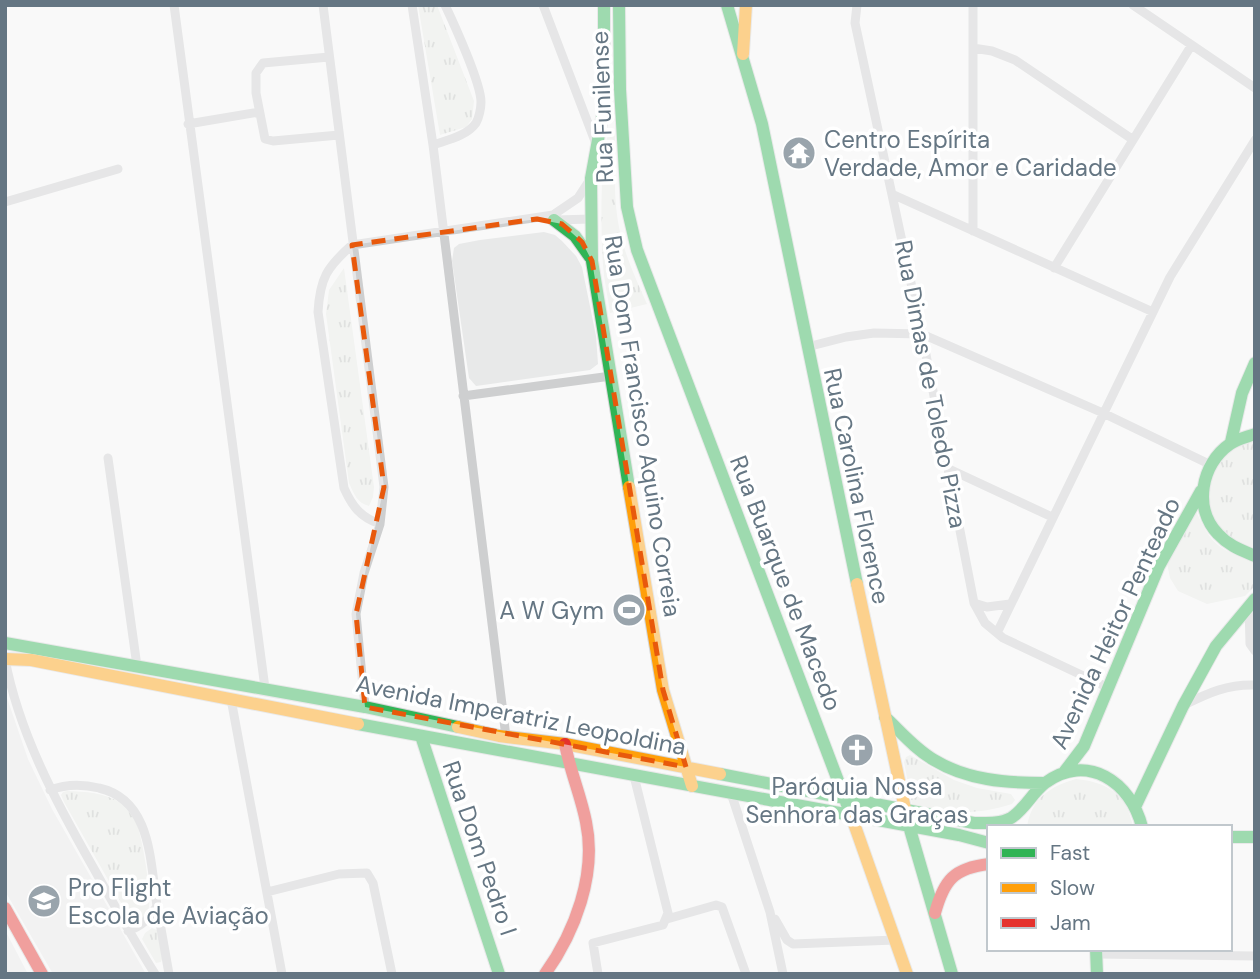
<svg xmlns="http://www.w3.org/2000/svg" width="1260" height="979" font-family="'DM Sans',sans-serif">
<defs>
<pattern id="grass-tufts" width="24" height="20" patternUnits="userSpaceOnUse" patternTransform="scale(1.75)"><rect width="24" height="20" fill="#e8ebe6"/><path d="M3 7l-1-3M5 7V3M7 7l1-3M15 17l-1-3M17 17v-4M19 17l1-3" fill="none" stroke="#c0c3c0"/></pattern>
</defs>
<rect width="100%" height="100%" fill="#f9f9f9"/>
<path fill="#e8e9e9" d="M 544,232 L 555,235 L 562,241 L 576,256 L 582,267 L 596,336 L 598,364 L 590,370 L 476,386 L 469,378 L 452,261 L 454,248 L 459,244 L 480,240 Z
M 5,692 L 28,759 L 52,809 L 146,974 L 53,974 L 5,891 Z
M 5,930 L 28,974 L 5,974 Z"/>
<path fill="url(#grass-tufts)" d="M 418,5 L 437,5 L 474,101 L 472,119 L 466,127 L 440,135 Z
M 611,129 L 615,130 C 615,162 613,196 619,227 C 624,254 636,279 647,304 L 610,313 C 608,297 604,281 603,265 C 601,241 599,145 611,129 Z
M 344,268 L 374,487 L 373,497 L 369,506 C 357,503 354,494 349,483 L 326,314 L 329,290 Z
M 1255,439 L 1255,551 L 1240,547 L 1213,521 L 1207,484 L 1214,467 L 1226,452 Z
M 1196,511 C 1211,545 1220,551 1255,561 L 1255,586 L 1245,596 L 1207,604 L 1178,591 L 1170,578 L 1167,563 Z
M 910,755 L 954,780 L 977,788 L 1011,794 L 1015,800 L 1012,804 C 973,816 952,813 912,805 L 904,762 L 906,757 Z
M 1076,779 C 1107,782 1127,794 1133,827 L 1027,827 C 1031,799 1050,786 1076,779 Z
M 67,791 C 85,792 105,792 120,803 C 126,808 134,817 137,824 C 142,838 153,898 148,911 C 147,915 141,920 138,924 L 132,922 L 64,802 L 61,795 L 63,792 Z
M 152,928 L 157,930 L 163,956 L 161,962 L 156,963 L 142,939 L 145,933 Z"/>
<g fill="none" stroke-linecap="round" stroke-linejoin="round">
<defs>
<path id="fast" d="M 604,5 L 604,107 L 591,178 L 592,261 L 629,487
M 619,5 L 620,89 L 627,207 L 637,250 L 848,807
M 727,5 L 762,124 L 857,584
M 554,220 L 575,236 L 590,257
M 1255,434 C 1247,437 1237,439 1230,444 C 1201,464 1193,508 1218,534 C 1229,546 1241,550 1255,556
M 1231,442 L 1242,393 L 1255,363
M 5,643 L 365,707 L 458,727
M 885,717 C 901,732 915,749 934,760 C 967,780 1006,783 1044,783
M 358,724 L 959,835 L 989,843
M 421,736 L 499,974
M 1065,771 L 1084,746 L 1159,566 L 1201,491
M 720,774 L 974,823 C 986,823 1000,824 1011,818 C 1025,809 1032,793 1045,783 C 1087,752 1131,782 1142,827
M 1136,805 L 1183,706 L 1216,646 L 1255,599
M 909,826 L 952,974
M 1230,837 L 1255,837
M 1096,949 L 1097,974"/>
<path id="slow" d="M 743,54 L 746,5
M 629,487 L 663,690 L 692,786
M 857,584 L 907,818
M 5,659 L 31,660 L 358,724
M 458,727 L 499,736 L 565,744 L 720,774
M 851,815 L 907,974"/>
<path id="jam" d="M 5,908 L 42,974
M 935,913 C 944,880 954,868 989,864
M 545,974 C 575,932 597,874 586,822 C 581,796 570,771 565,744"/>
</defs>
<use href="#fast" stroke="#d5d6d7" stroke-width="14"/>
<use href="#slow" stroke="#d5d6d7" stroke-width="14"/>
<use href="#jam" stroke="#d5d6d7" stroke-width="14"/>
<path stroke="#cecfd0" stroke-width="9" d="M 174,5 L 265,688
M 323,5 L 384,487 L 380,524 L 364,573 L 356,614 L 365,707
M 412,5 L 433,145 L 506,737
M 543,5 L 596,144
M 857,5 L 855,23 L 922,334 L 974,603 L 985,623 L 1003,638 L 1109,688
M 1133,5 L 1255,88
M 973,48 L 992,51 L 1015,60 L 1132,139
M 329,57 L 263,63 L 256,73 L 256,93 L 265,139 L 273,141 L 339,135
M 188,124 L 259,112
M 433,145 C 447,140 467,136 476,123 C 479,118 481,108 481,102 C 481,83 454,24 445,5
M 894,195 L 1153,312
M 5,202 L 118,169
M 556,220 L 591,219
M 973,231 L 973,5
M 1054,268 L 1191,46
M 807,347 L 846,337 L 874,333 L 922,334 L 1103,413 L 1209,464
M 463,396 L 611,376
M 108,458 L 137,666
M 949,469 L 1052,517
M 380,524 C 360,517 352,506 344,488 L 318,312 C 320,278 327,267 352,245 L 553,215 L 578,198 L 591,178
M 974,603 L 987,607 L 1010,604
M 1249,606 L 1250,644 L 1255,651
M 997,633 L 1170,277 L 1255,140
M 5,659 C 19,733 56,802 93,867 C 113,903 133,939 155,974
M 231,699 L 282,974
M 1184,705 C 1208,693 1228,684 1255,685
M 50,790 C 66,784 83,784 99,788 C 152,800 150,862 157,906 C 149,919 142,926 128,931
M 731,793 L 770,912 L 783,974
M 267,892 L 339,874 L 367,873 L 373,883 L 392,974
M 157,906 L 169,974
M 667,919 L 716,905 L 722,907 L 746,974
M 775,919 L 787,940 L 793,944 L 895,940
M 1096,954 L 1255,956
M 598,974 L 593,943 L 663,925 L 668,913 L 634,776"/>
<use href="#fast" stroke="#30b455" stroke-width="12"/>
<use href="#slow" stroke="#ff9f0a" stroke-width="12"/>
<use href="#jam" stroke="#e5322d" stroke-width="12"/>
</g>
<path d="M0 0H1260V979H0ZM 537,219 L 562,224 L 582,242 L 592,261 L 663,690 L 686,767 L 365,707 L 356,614 L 384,487 L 352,245 Z" fill="#f9f9f9" fill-opacity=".55" fill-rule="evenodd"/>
<path fill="none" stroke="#e8590c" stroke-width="5" stroke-dasharray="14 9" stroke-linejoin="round" d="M 537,219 L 562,224 L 582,242 L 592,261 L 663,690 L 686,767 L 365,707 L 356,614 L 384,487 L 352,245 Z"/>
<defs>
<symbol id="temple-disc" viewBox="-11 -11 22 22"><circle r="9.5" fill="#99a4ac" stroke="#fff"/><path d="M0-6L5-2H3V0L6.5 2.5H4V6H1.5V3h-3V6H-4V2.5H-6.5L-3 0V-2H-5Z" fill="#fff"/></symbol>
<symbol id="stadium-disc" viewBox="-11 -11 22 22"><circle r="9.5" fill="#99a4ac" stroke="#fff"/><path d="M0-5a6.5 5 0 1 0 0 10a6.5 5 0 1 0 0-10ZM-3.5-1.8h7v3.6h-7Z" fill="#fff"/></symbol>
<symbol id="church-disc" viewBox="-11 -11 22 22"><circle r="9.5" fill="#99a4ac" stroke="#fff"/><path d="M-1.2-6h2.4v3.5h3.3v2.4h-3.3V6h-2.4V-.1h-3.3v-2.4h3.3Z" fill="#fff"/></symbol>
<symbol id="university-disc" viewBox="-11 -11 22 22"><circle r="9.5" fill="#99a4ac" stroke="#fff"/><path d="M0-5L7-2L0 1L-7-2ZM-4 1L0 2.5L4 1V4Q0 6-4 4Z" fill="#fff"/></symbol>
</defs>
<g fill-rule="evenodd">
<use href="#temple-disc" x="780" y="134" width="38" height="38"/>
<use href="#stadium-disc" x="610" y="591" width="38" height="38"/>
<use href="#church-disc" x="838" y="731" width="38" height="38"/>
<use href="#university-disc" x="25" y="882" width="38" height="38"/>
</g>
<g text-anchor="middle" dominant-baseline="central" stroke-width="7" stroke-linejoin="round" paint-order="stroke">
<g font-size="24" fill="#657683" stroke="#fff">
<text transform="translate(602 107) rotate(-92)">Rua Funilense</text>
<text transform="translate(931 384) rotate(79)">Rua Dimas de Toledo Pizza</text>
<text transform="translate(643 426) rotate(81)">Rua Dom Francisco Aquino Correia</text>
<text transform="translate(857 486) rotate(78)">Rua Carolina Florence</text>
<text transform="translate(786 583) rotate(69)">Rua Buarque de Macedo</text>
<text transform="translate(1115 623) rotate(-65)">Avenida Heitor Penteado</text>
<text transform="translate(521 715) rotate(11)">Avenida Imperatriz Leopoldina</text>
<text transform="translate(480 848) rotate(71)">Rua Dom Pedro I</text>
</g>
<g font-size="24" fill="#657683" stroke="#fff" text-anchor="start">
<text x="824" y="139">Centro Espírita<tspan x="824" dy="28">Verdade, Amor e Caridade</tspan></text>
<text x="604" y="610" text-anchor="end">A W Gym</text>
<text x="857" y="786" text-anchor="middle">Paróquia Nossa<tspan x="857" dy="28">Senhora das Graças</tspan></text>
<text x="68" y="887">Pro Flight<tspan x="68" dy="28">Escola de Aviação</tspan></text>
</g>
</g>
<rect width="1260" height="979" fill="none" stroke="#657683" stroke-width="14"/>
<rect x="987" y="825" width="245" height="126" fill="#ffffff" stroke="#c1c8cd" stroke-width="2"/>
<rect x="1001" y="848" width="35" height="10" fill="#30b455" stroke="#c1c8cd" stroke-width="2"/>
<text x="1050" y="860" font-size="21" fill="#657683">Fast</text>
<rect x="1001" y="883" width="35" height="10" fill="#ff9f0a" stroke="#c1c8cd" stroke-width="2"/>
<text x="1050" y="895" font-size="21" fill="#657683">Slow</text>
<rect x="1001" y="918" width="35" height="10" fill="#e5322d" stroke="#c1c8cd" stroke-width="2"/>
<text x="1050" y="930" font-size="21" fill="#657683">Jam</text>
</svg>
